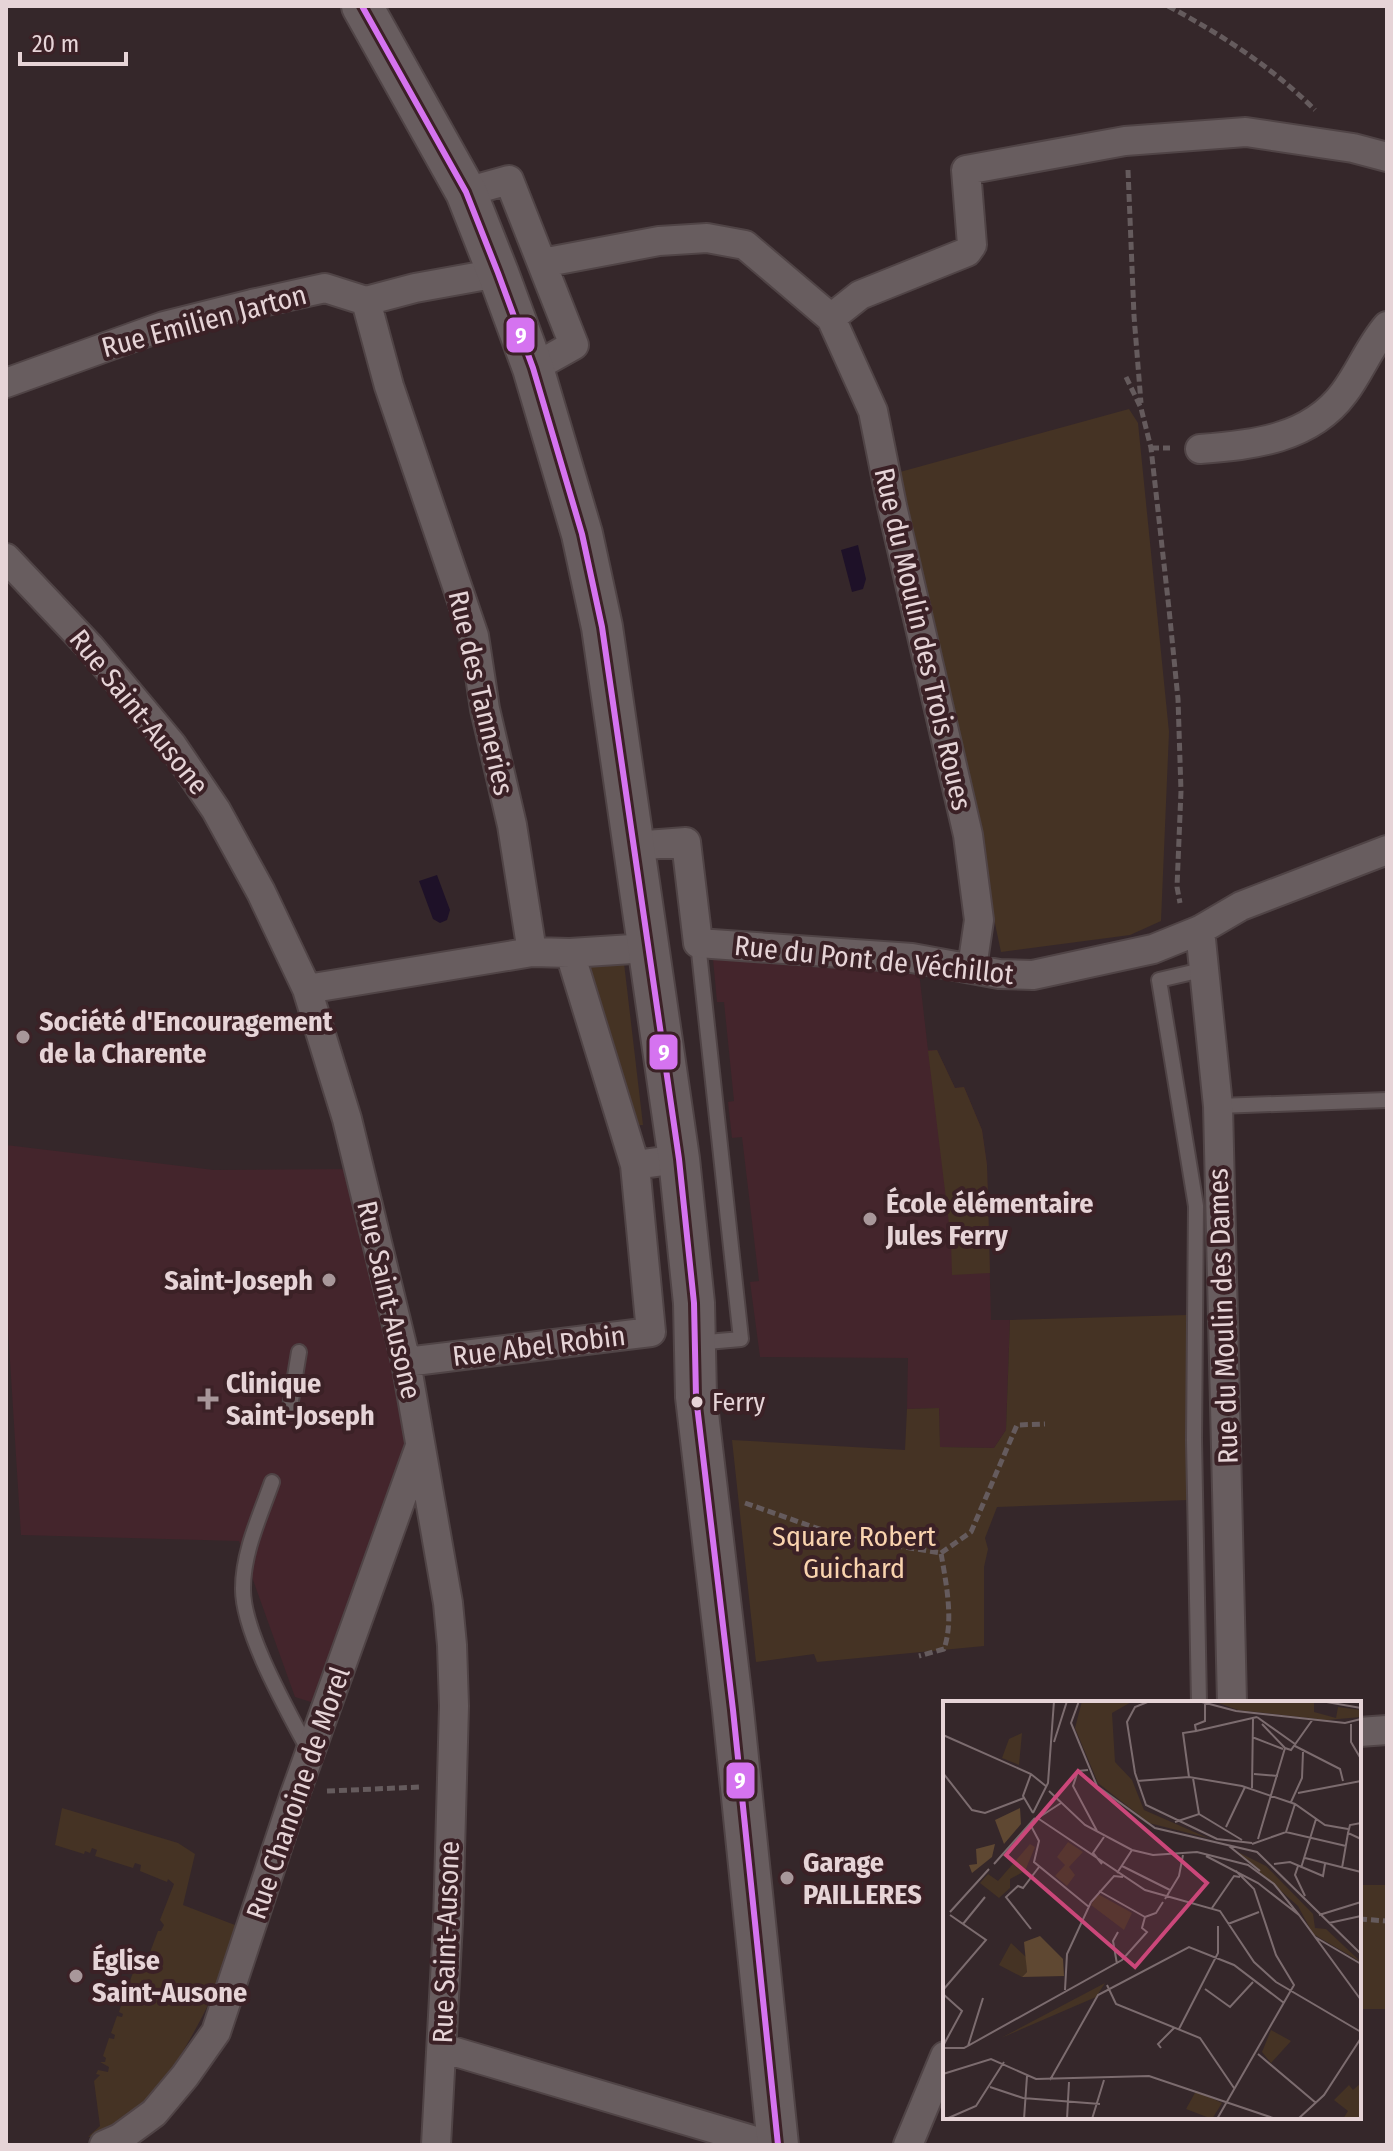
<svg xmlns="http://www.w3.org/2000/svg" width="1393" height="2151" font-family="'Fira Sans Condensed',sans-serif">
<rect width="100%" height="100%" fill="#35272a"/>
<path fill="#44252c" d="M 713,959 L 919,972 L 928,1050 L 937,1050 L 955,1088 L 964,1087 L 982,1130 L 987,1165 L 991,1320 L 1010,1320 L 1006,1430 L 994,1448 L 940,1447 L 939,1408 L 907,1409 L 908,1358 L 760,1357 L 750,1282 L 759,1281 L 742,1137 L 732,1138 L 728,1102 L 734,1101 L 724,1002 L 717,1002 Z
M 6,1145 L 214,1170 L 351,1169 L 398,1352 L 407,1446 L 317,1704 L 295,1697 L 239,1541 L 21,1535 L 6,1297 Z"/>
<path fill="#453324" d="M 1129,409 L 1138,423 L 1169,732 L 1161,921 L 1130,935 L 1001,952 L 900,472 Z
M 624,963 L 643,1125 L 639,1125 L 585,964 Z
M 937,1050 L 955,1088 L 964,1087 L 982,1130 L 987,1165 L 990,1273 L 952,1275 L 951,1240 L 928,1051 Z
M 1187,1315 L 1189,1500 L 997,1507 L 985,1538 L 988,1549 L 984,1567 L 984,1646 L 817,1662 L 814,1654 L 756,1662 L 732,1440 L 905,1450 L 907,1409 L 939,1408 L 940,1447 L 994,1448 L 1006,1430 L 1010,1320 Z
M 62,1808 L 178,1843 L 195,1854 L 183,1905 L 240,1927 C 222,1986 169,2094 117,2129 C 109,2134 97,2135 88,2137 L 100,2126 L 94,2081 L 100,2075 L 96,2074 L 98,2070 L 108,2072 L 109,2067 L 100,2062 L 105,2062 L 106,2058 L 103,2056 L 109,2038 L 114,2039 L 115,2035 L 111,2033 L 117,2016 L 122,2017 L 123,2014 L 119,2012 L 125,1993 L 130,1995 L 131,1990 L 127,1989 L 134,1970 L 140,1969 L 139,1972 L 143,1973 L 149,1965 L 146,1963 L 158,1931 L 161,1931 L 164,1925 L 160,1920 L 174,1884 L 168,1879 L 167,1882 L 140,1871 L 141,1865 L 135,1863 L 133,1868 L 95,1856 L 97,1850 L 92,1848 L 90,1853 L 85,1851 L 84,1854 L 55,1845 Z
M 1359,1885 L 1387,1885 L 1387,2009 L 1359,2009 Z"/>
<path fill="#1e1128" d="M 858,545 L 866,579 L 863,589 L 852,592 L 841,550 Z
M 437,875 L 450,910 L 447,920 L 440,923 L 433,919 L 419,881 Z"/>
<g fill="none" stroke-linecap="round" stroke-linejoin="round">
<defs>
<path id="lane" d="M 1218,1106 L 1387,1100
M 696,1343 L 741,1339 L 698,943
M 289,1413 L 299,1352
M 272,1482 C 260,1516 243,1552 243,1588 C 242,1632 289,1713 310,1753
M 1199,1703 L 1194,1440 L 1196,1206 L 1159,980 L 1206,969"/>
<path id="street" d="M 466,192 L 509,180 L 574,345 L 533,368
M 542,263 L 659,241 L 707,238 L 745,245 L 831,318 L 873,411 L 892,506 L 968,835 L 979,920 L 972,968
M 366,301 L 389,386 L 474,636 L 485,709 L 512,825 L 532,952
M 831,318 L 860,295 L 967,252 L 972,245 L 966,170 L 1125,141 L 1246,132 L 1353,148 L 1387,157
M 6,383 L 164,326 L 252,304 L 325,288 L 366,301 L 415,288 L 498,273
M 1200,449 C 1253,445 1310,439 1344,393 C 1360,372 1369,347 1387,326
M 6,558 L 90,647 L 172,745 L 216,810 L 261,892 L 307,989 L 347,1119 L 406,1362 L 448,1603 L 452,1645 L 454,1706 L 448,1923 L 436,2145
M 633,846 L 686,842 L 698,943 L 912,958 L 999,974 L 1033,975 L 1153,949 L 1200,930 L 1241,906 L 1387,850
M 1200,930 L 1218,1106 L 1232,1703
M 570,953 L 635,1165
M 307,989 L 532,952 L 570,953 L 648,948
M 406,1362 L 651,1332 L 635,1165 L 679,1159
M 1359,1732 L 1387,1730
M 442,2048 L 769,2145
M 104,2145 L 120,2138 L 154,2113 L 185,2076 L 216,2032 L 294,1797 L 419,1449
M 908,2145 L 945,2056"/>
<path id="secondary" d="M 362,6 L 466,192 L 498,273 L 533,368 L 582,534 L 602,627 L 679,1159 L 694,1303 L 696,1397 L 733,1710 L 778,2145"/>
</defs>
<use href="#lane" stroke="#504446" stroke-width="18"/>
<use href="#street" stroke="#504446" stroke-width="32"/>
<use href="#secondary" stroke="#504446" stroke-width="44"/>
<path stroke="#655b5d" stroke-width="5" stroke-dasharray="8 4" stroke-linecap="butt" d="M 1168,6 C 1222,35 1272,67 1315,110
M 1128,170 L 1134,316 L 1141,403
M 1126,377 L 1141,408 L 1151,448 L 1169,609 L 1178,699 L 1181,791 L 1177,887 L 1180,903
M 1151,448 L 1170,448
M 745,1503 L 842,1537 L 941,1553 C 946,1583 954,1620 944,1649 L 919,1656
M 941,1553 L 971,1532 L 1017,1425 L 1045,1424
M 327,1791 L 421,1787
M 1359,1919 L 1387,1921"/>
<use href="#lane" stroke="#685d5f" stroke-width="14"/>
<use href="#street" stroke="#685d5f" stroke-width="28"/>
<use href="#secondary" stroke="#685d5f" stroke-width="40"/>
<defs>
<path id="bus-1" d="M 362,6 L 466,192 L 498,273 L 533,368 L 582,534 L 602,627 L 679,1159 L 694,1303 L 696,1397 L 733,1710 L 778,2145"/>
</defs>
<use href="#bus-1" stroke="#3b2126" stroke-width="12"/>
<use href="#bus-1" stroke="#d573f0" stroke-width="6"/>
</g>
<g fill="#a8979a" stroke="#3b2126" stroke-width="3">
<circle cx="23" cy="1037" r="8"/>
<circle cx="870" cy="1219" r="8"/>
<circle cx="329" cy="1280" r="8"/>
<path d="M204 1387h8v8h8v8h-8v8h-8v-8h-8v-8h8z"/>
<circle cx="787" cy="1878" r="8"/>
<circle cx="76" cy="1976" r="8"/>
</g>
<circle fill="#e6d4d7" stroke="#3b2126" stroke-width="3" cx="697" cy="1402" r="7"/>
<g text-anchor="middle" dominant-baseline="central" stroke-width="8" stroke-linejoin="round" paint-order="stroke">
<g font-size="26" fill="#e6d4d7" stroke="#3b2126" text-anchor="start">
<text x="712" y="1402">Ferry</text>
</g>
<g font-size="28" fill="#e6d4d7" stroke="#3b2126">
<text transform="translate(204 321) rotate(-15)">Rue Emilien Jarton</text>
<text transform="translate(923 639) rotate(77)">Rue du Moulin des Trois Roues</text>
<text transform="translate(481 693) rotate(77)">Rue des Tanneries</text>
<text transform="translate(139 712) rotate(51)">Rue Saint-Ausone</text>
<text transform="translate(874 960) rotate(6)">Rue du Pont de Véchillot</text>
<text transform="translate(389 1300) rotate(77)">Rue Saint-Ausone</text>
<text transform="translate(1223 1316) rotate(-92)">Rue du Moulin des Dames</text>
<text transform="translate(539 1346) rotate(-7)">Rue Abel Robin</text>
<text transform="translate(298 1793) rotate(-71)">Rue Chanoine de Morel</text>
<text transform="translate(446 1942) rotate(-88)">Rue Saint-Ausone</text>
</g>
<g font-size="28" font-weight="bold" fill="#e6d4d7" stroke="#3b2126" text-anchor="start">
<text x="39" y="1021">Société d'Encouragement<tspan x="39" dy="32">de la Charente</tspan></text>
<text x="886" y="1203">École élémentaire<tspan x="886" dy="32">Jules Ferry</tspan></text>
<text x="313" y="1280" text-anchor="end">Saint-Joseph</text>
<text x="226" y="1383">Clinique<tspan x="226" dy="32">Saint-Joseph</tspan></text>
<text x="803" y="1862">Garage<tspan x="803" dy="32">PAILLERES</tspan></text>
<text x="92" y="1960">Église<tspan x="92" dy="32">Saint-Ausone</tspan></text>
</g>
<g font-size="28" fill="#f9d3ae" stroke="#3b2126">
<text x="854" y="1536">Square Robert<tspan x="854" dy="32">Guichard</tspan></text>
</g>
</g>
<g transform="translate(943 1701)">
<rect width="418" height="418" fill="#35272a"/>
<path d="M 139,0 L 190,0 L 169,12 L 172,61 L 189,79 L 201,109 L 265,137 L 206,122 L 155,82 L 132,27 ZM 270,0 L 371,0 L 371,11 L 393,17 L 395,6 L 418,9 L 418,16 L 384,19 L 295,9 ZM 79,32 L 76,64 L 59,57 L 66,38 ZM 125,141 L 140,151 L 126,166 L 132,174 L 124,185 L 112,175 L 122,164 L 114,156 ZM 87,143 L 92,146 L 82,170 L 67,178 L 67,187 L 56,197 L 37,182 L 45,173 L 55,180 ZM 293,150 L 323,165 L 370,213 L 372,227 L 383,228 L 418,261 L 370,233 L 355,205 ZM 155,193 L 189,212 L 181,229 L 148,204 ZM 68,242 L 83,256 L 84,271 L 79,276 L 56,264 ZM 162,282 L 153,296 L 58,337 ZM 328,329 L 348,340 L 328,362 L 319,351 ZM 418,382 L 418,418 L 400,418 L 405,410 L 391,399 L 406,384 L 410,389 ZM 253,390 L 279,402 L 269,418 L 243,408 Z" fill="#453324"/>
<path d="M 77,107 L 78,123 L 61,143 L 52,119 ZM 52,143 L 49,156 L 29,172 L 26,164 L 34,163 L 33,148 ZM 97,235 L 120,258 L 121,275 L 79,276 L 84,271 L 81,241 Z" fill="#5f4832"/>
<path fill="none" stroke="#7c6c6f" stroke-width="2" d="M 136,0 L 128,22 L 154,85 L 212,127 L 314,151 L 418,253M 207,0 L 192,6 L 184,21 L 192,72 L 203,104 L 274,138 L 309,142M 255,0 L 293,10 L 402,22 L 418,18M 378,0 L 418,7M 262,1 L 262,20 L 252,24 L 253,30 L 314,16M 314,16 L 352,43M 319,23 L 342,47M 408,23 L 408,41 L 418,58M 0,34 L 88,73 L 104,86M 309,36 L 340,48M 111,41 L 124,0M 352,45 L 397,68 L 400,80M 342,47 L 348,49 L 370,18M 145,69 L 135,70 L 130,85 L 154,130M 0,72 L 29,109 L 42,112 L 81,97M 88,73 L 80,95 L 90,112M 311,73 L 335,75M 246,76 L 240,32 L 253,30M 250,77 L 256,113M 194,80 L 246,76 L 299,85 L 352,103 L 382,124 L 405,128M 309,87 L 310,18M 106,90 L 142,124 L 189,149 L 210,154 L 254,151 L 305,164 L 331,183 L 356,214M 355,92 L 418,80M 348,101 L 359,77 L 360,51M 90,112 L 105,82 L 111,0M 93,116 L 202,189 L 277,210 L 311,261 L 333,281 L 418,331M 95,117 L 118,102M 232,121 L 256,113 L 299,139M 418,122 L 407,124 L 405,132 L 418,138M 87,123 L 96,140 L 91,161 L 146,206M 283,126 L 302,86M 343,131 L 352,103M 315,138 L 342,47M 309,143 L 343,131 L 403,145M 286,145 L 317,170M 263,155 L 315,182 L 356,214 L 418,299M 362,157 L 418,171M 51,163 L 92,117M 159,163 L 150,152 L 161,136M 331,163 L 347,161 L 380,175 L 382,163M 179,165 L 227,189M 355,165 L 352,174 L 362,195M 358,167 L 373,118M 399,167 L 405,132M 174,172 L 189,149M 156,190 L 202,216M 222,198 L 236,175 L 240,154M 269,207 L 291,175 L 297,176M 7,211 L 46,168M 376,214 L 418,201M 202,216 L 213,212 L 220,201M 386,222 L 418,215M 20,223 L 42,196M 285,223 L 316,211M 88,228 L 63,196 L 75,185 L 80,187 L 96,166M 372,236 L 418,263M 174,263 L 170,240 L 175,231M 164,284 L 173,303 L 257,337 L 291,387M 262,288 L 287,306 L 310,281M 0,289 L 43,239 L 7,214M 122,289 L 124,253 L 148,201 L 171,175 L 180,176M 0,293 L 19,310 L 0,345M 236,328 L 275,252 L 275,225M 25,345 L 40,297M 0,347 L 21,347 L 179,259 L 204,231 L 199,227 L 202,216M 218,347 L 215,343 L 231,327M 315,353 L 373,402M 0,373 L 48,358 L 93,378 L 206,375 L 333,418M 107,379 L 155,294 L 246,246 L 291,264 L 341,302M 47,386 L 80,397 L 157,403M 3,418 L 33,405 L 61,361M 81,418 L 84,375M 124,418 L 126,381M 149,418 L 161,379M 274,418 L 351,284 L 333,254 L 311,188 L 293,170M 355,418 L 381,394 L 418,337"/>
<path fill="#cb477a" fill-opacity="0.15" stroke="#cb477a" stroke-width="4" d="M 135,70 L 264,182 L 192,266 L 63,154 Z"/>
<rect width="418" height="418" fill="none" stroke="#e6d4d7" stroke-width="4"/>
</g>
<g stroke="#3b2126" stroke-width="3">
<rect x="505" y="316" width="31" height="38" rx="8" fill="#d573f0"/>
<rect x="648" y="1033" width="31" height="38" rx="8" fill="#d573f0"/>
<rect x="725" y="1761" width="31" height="39" rx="8" fill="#d573f0"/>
</g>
<g font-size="22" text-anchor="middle" font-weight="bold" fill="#fff">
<text x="521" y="343">9</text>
<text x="664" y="1060">9</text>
<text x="740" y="1788">9</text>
</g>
<rect width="1393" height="2151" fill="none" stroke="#e6d4d7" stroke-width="16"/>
<path d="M20 52v12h106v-12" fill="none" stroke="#e6d4d7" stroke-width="4"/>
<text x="32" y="52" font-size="24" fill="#e6d4d7" stroke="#3b2126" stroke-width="6" paint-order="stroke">20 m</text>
</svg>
